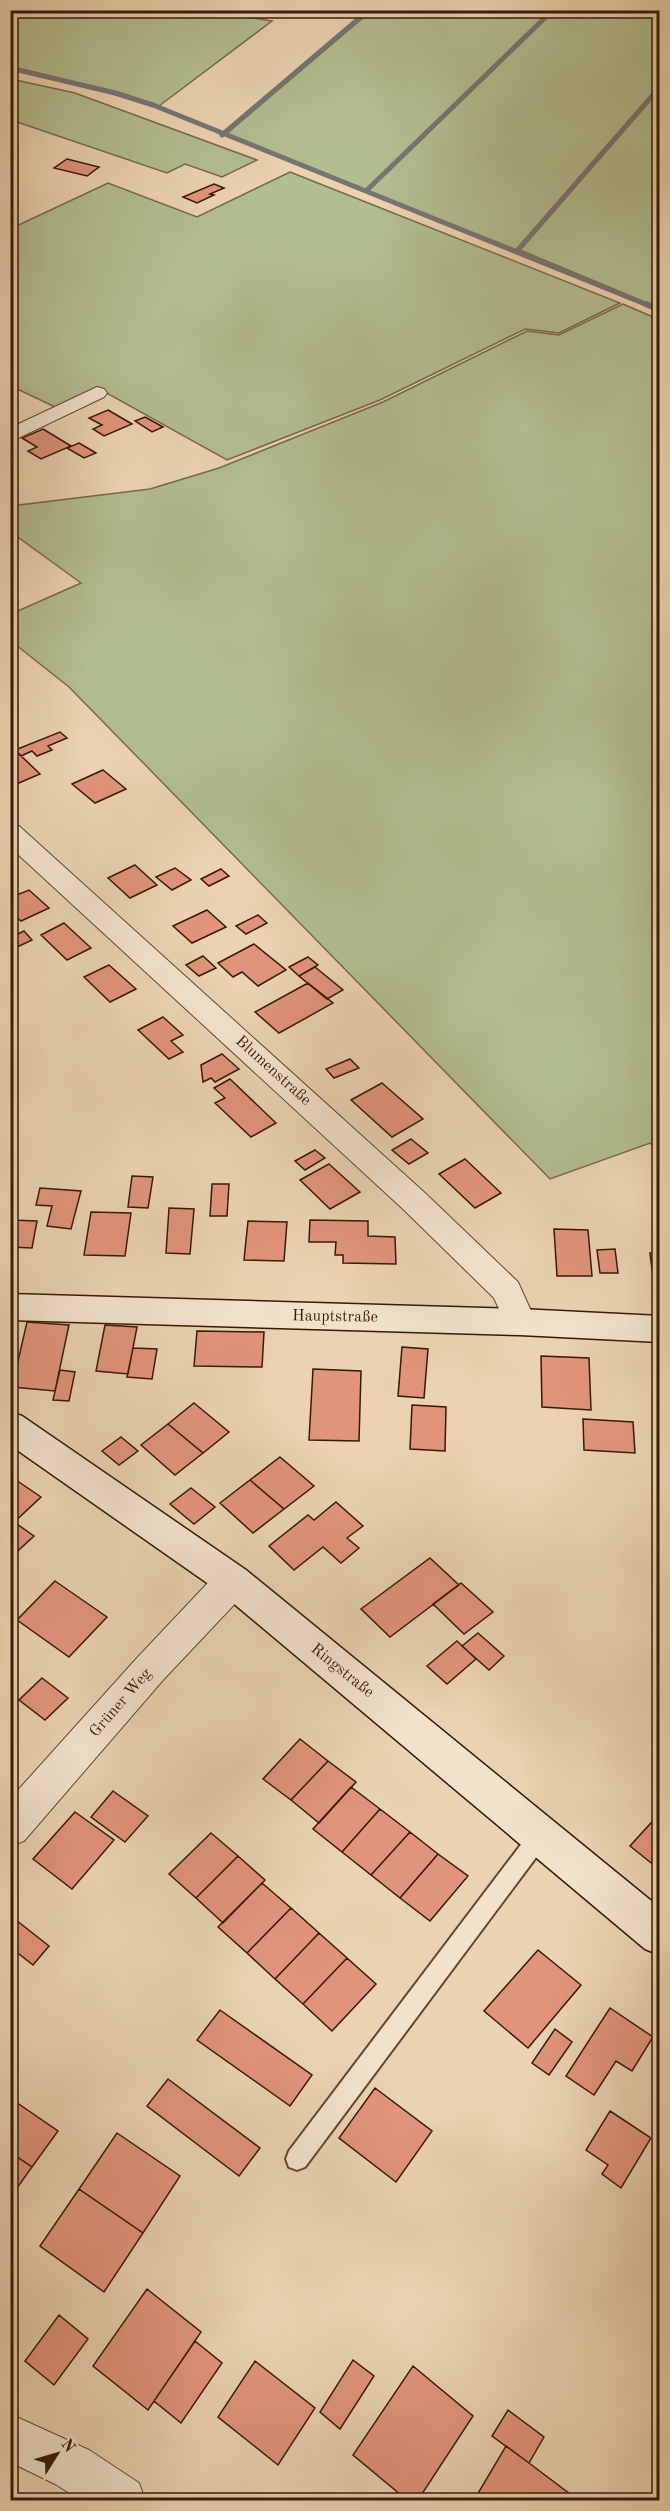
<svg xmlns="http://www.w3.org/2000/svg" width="670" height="2511" font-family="'Old Standard TT',serif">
<rect width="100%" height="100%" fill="#ebd2b0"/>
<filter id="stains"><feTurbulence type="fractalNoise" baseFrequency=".00333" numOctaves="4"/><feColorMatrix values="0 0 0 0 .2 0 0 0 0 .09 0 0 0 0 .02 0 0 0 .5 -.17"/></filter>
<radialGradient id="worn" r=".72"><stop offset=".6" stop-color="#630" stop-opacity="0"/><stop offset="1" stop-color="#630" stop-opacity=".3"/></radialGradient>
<path fill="#b2bd90" stroke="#766a4b" stroke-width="1.5" d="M 213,11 L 272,21 L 159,106 L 121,93 L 11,67 L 11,11 Z
M 371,11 L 551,11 L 366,190 L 225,135 Z
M 554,11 L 659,11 L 659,86 L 517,250 L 368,191 Z
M 11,79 L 75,93 L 257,160 L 222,177 L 185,164 L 167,173 L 11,120 Z
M 659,89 L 659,308 L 520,250 Z
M 290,172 L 620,303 L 559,333 L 525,329 L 380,400 L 227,460 L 105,392 L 59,409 L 11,386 L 10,229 L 108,183 L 197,217 Z
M 623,304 L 660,320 L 659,1152 L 650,1143 L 550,1179 L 69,687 L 11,641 L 11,614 L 81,583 L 11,532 L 11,506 L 150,489 L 219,468 L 383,402 L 527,331 L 559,335 Z"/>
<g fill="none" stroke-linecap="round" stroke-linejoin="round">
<path stroke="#767671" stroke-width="5" d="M 10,68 L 115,93 L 153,105 L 650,306
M 222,135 L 369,10
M 366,191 L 553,10
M 517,251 L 660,87"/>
<path stroke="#767671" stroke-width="6" d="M 646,304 L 660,310"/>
</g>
<path fill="#e1947c" stroke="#391806" stroke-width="1.5" d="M 67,159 L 99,167 L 87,176 L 54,168 Z
M 214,184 L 224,188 L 210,194 L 214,195 L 197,203 L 183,197 Z
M 108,410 L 132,424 L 104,436 L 93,429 L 102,425 L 89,418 Z
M 145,417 L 163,427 L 152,432 L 135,421 Z
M 43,429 L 71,446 L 41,459 L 28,451 L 37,447 L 22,438 Z
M 79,443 L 96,453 L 84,458 L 67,448 Z
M 60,732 L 67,738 L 48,746 L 52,750 L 37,756 L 32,751 L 21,756 L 15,750 Z
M 15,750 L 40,774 L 14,785 L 10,781 L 10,752 Z
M 103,770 L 126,789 L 95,803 L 72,784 Z
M 135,865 L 157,885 L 130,898 L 108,878 Z
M 175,868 L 191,880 L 172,890 L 156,877 Z
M 221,869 L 229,876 L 209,886 L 201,879 Z
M 10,889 L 17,895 L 29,890 L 49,908 L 21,921 L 10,912 Z
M 207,910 L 226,927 L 192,943 L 173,926 Z
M 258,915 L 267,923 L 246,934 L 236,926 Z
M 64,923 L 91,948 L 67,960 L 41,935 Z
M 24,931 L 32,940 L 13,949 L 10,938 Z
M 254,944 L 286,970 L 258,986 L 242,972 L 233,977 L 218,963 Z
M 203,956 L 216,968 L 199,976 L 186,965 Z
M 308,957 L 318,965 L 299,976 L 289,967 Z
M 109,965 L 136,989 L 110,1002 L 84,977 Z
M 315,967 L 343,990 L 327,999 L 299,976 Z
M 308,983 L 333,1003 L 279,1033 L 255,1012 Z
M 163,1017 L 183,1035 L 171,1041 L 183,1052 L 169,1059 L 138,1030 Z
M 222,1054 L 239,1069 L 215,1082 L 211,1078 L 203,1082 L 201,1065 Z
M 350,1059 L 359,1068 L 334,1078 L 326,1069 Z
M 230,1079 L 276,1123 L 251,1137 L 215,1103 L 225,1098 L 214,1088 Z
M 382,1083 L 423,1119 L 392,1137 L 351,1100 Z
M 411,1139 L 428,1153 L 409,1164 L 392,1150 Z
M 315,1150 L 325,1158 L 305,1170 L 295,1161 Z
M 465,1159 L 501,1193 L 475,1208 L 439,1174 Z
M 329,1164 L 360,1192 L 330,1209 L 300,1180 Z
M 132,1176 L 153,1177 L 148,1208 L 128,1207 Z
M 212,1184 L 229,1184 L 227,1216 L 210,1216 Z
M 40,1188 L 81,1191 L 71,1229 L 47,1226 L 52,1206 L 36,1205 Z
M 169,1208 L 194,1209 L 190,1254 L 166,1253 Z
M 91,1212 L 131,1213 L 125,1256 L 84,1255 Z
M 10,1220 L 37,1221 L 32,1248 L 10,1247 Z
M 310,1220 L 368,1221 L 368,1236 L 395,1237 L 396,1264 L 343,1263 L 343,1255 L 335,1255 L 336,1242 L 309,1242 Z
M 248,1221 L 287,1222 L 284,1261 L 244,1260 Z
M 554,1229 L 588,1230 L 592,1276 L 557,1276 Z
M 615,1249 L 618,1273 L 600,1273 L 597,1250 Z
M 650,1253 L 660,1253 L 660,1286 L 654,1286 Z
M 27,1322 L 69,1325 L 55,1391 L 12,1387 Z
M 105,1325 L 137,1327 L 128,1374 L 96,1371 Z
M 197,1331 L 264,1332 L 262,1367 L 194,1366 Z
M 402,1347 L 428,1349 L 424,1398 L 398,1396 Z
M 133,1348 L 157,1349 L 152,1379 L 127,1377 Z
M 541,1356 L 589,1358 L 591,1410 L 542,1407 Z
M 313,1369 L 361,1371 L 359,1441 L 309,1440 Z
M 60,1370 L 75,1372 L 69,1401 L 53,1400 Z
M 194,1403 L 229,1432 L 203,1453 L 168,1424 Z
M 412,1405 L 446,1407 L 445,1451 L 410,1449 Z
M 583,1419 L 633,1422 L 635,1453 L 584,1450 Z
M 168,1424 L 203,1453 L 175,1475 L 141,1445 Z
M 121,1437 L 138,1451 L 119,1465 L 102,1451 Z
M 280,1457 L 314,1486 L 284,1509 L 250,1480 Z
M 10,1476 L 41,1497 L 11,1525 L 10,1524 Z
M 250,1480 L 284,1509 L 253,1533 L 220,1503 Z
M 191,1488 L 215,1507 L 194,1524 L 170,1504 Z
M 336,1502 L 363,1526 L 347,1538 L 359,1548 L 341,1563 L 323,1547 L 294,1570 L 269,1546 L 308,1515 L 314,1520 Z
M 14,1522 L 34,1536 L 10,1558 L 10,1526 Z
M 430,1558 L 459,1585 L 390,1637 L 361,1609 Z
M 55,1581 L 107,1617 L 69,1657 L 17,1620 Z
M 461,1583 L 493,1612 L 464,1634 L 433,1604 Z
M 478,1633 L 504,1656 L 489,1670 L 462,1646 Z
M 457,1641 L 476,1659 L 447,1684 L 427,1666 Z
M 42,1678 L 68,1698 L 45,1720 L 19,1700 Z
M 300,1739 L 328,1761 L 291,1800 L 263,1779 Z
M 328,1761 L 356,1782 L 319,1823 L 291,1800 Z
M 351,1787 L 380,1809 L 342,1852 L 313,1829 Z
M 113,1791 L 148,1816 L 125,1842 L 91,1817 Z
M 380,1809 L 410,1832 L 371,1875 L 342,1852 Z
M 75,1812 L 114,1840 L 72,1889 L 33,1859 Z
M 660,1813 L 660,1870 L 630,1846 Z
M 410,1832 L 438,1854 L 400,1898 L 371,1875 Z
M 211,1833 L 238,1856 L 196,1898 L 169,1874 Z
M 438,1854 L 468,1876 L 430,1921 L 400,1898 Z
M 238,1856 L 265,1880 L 223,1923 L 196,1898 Z
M 262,1883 L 291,1908 L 247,1953 L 218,1927 Z
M 291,1908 L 319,1933 L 275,1979 L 247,1953 Z
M 16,1920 L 49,1946 L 33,1965 L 10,1947 L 10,1926 Z
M 319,1933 L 347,1958 L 303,2004 L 275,1979 Z
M 538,1950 L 581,1985 L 528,2048 L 484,2011 Z
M 347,1958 L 376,1984 L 332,2031 L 303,2004 Z
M 610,2008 L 653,2037 L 632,2071 L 616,2061 L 594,2095 L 566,2076 Z
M 220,2010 L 312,2075 L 290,2106 L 197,2040 Z
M 555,2029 L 572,2042 L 549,2075 L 532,2063 Z
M 168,2079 L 260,2148 L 239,2176 L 147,2106 Z
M 375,2088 L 432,2131 L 396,2182 L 339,2138 Z
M 10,2098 L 58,2131 L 32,2167 L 10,2152 Z
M 610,2111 L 651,2138 L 621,2188 L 602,2174 L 608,2165 L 586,2150 Z
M 117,2133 L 180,2176 L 143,2233 L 79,2189 Z
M 10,2152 L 32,2167 L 10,2198 Z
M 79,2189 L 143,2233 L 104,2292 L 40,2246 Z
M 147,2289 L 201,2332 L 148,2410 L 93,2366 Z
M 59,2315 L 88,2339 L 54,2385 L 25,2361 Z
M 195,2341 L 222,2363 L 181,2423 L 154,2401 Z
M 353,2360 L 374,2376 L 340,2429 L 320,2412 Z
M 255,2361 L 315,2408 L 278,2465 L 218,2417 Z
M 413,2366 L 473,2416 L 418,2500 L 407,2500 L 353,2455 Z
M 508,2410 L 544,2437 L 529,2463 L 492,2436 Z
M 506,2446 L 529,2463 L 578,2500 L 474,2500 Z"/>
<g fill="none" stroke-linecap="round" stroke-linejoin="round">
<defs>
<path id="lane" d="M 539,1827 L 546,1830 L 549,1837 L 546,1844 L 305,2167 L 297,2170 L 289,2167 L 286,2159 L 289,2151 L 532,1830 Z"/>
<path id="street" d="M 97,387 L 104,389 L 107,393 L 104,397 L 10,442 L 10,428 Z
M 10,824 L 19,826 L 425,1193 L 518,1282 L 536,1322 L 531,1331 L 520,1335 L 509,1331 L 494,1298 L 403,1209 L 10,847 Z
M 233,1566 L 246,1570 L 251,1581 L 246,1592 L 163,1680 L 24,1841 L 10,1846 L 10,1799 L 137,1658 L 220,1570 Z
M 10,2414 L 89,2450 L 139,2483 L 145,2500 L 81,2500 L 55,2484 L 10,2462 Z"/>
<path id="secondary" d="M 10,1294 L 520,1309 L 660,1316 L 660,1342 L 520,1335 L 10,1320 Z
M 10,1412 L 22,1416 L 246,1570 L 660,1908 L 660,1955 L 645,1949 L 220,1592 L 10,1445 Z"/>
</defs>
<use href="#lane" stroke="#664630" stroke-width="4"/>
<use href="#street" stroke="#664630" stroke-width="2"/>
<use href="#secondary" stroke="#391806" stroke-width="3"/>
<use href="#lane" fill="#f2e2cc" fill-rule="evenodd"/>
<use href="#street" fill="#f2e2cc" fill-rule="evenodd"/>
<use href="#secondary" fill="#f2e2cc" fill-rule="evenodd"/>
</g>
<g text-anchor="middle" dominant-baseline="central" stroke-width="4.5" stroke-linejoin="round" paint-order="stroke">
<g font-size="16" fill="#391806" stroke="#f2e2cc">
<text transform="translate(273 1071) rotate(42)">Blumenstraße</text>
<text transform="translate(335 1317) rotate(1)">Hauptstraße</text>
<text transform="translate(342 1671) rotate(39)">Ringstraße</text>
<text transform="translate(121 1703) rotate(-49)">Grüner Weg</text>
</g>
</g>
<rect width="670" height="2511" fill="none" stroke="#ebd2b0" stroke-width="36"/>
<rect x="12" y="12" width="646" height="2487" fill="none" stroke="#391806" stroke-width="3"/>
<rect x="18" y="18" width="634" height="2475" fill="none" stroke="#391806" stroke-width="1.5"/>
<g transform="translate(57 2454) rotate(53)" stroke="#f2e2cc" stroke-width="4.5" paint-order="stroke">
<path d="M0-4.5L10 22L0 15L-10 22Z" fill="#391806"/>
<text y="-9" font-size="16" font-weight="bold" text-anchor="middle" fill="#391806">N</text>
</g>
<rect width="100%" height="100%" filter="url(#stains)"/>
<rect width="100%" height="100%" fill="url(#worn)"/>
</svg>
